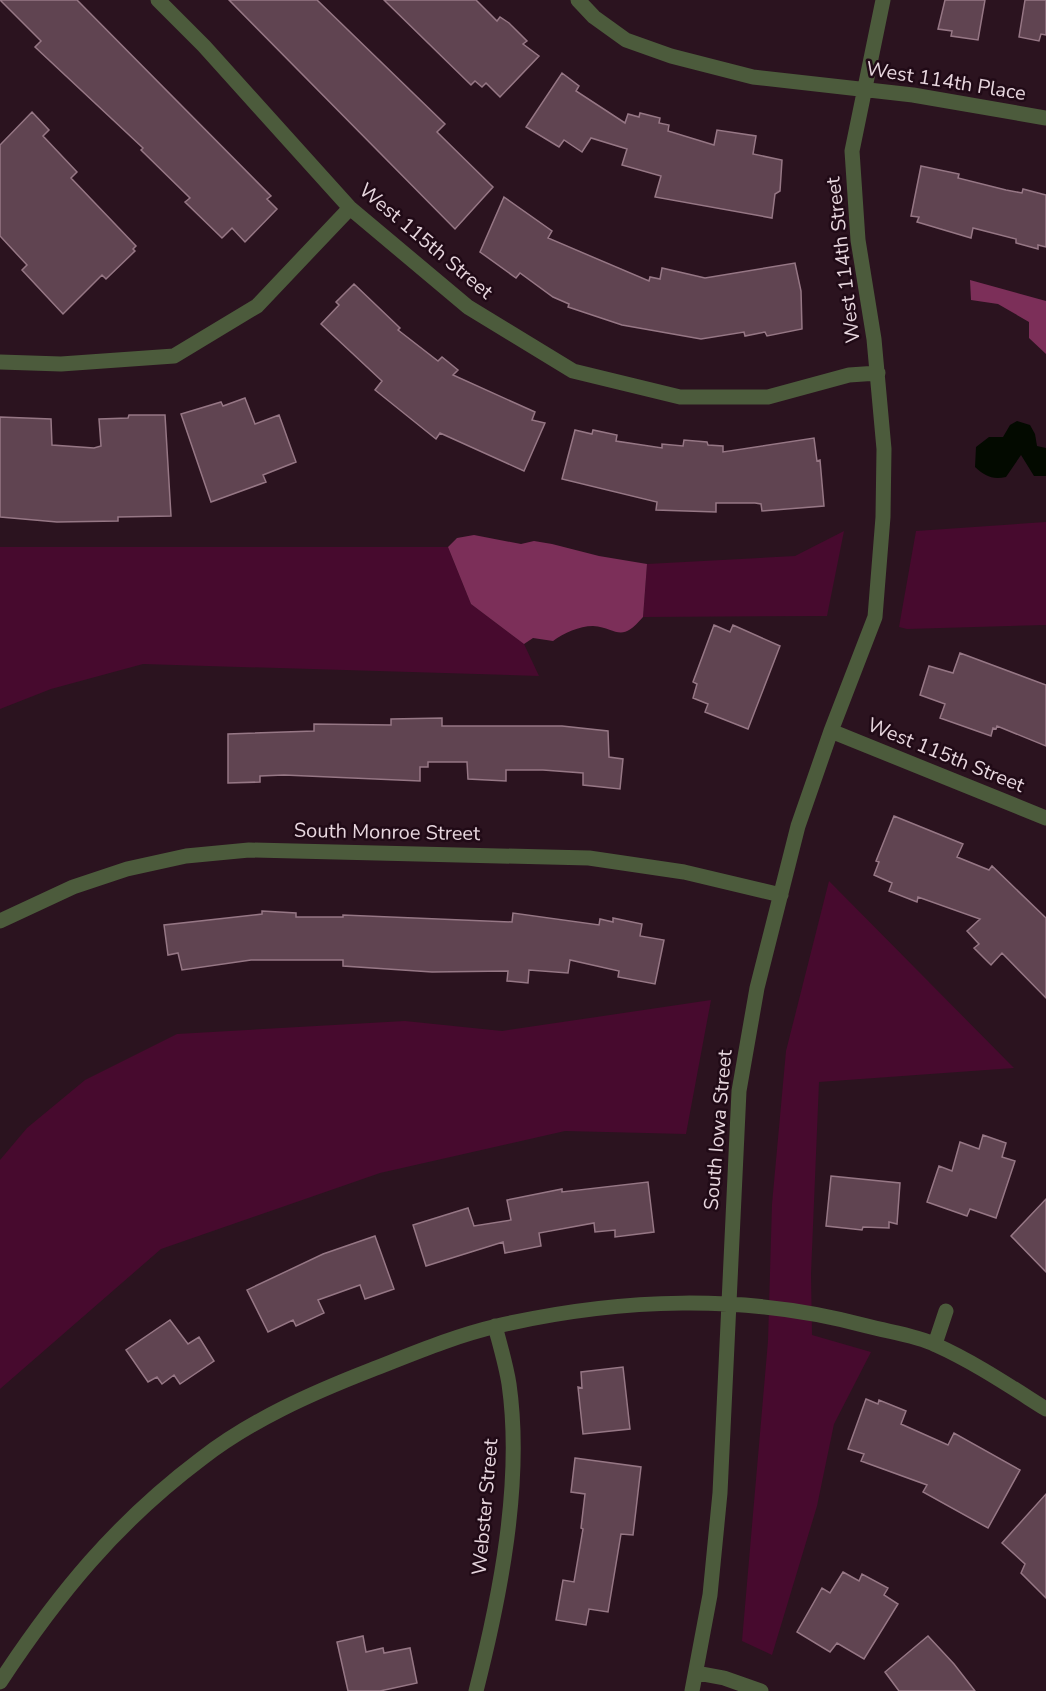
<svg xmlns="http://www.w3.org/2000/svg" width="1046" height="1691" font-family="'Nunito Sans',sans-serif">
<rect width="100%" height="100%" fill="#2b131f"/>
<path fill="#470a2e" d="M 1046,522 L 1046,625 L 907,629 L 899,627 L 916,531 Z
M 844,531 L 827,616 L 643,617 L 647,564 L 795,556 Z
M 0,547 L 448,547 L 471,604 L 524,644 L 539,676 L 143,664 L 51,689 L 0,709 Z
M 829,881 L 1014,1068 L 819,1082 L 811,1274 L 812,1335 L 871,1352 L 834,1424 L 817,1506 L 772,1655 L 742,1641 L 768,1341 L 772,1204 L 786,1051 Z
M 711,1000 L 686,1134 L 565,1131 L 380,1173 L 161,1249 L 0,1389 L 0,1160 L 27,1128 L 85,1080 L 177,1034 L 405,1021 L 502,1031 Z"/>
<path fill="#7c2f59" d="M 970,280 L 1046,301 L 1046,354 L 1029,338 L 1029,322 L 998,304 L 971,300 Z
M 474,535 L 521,544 L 534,541 L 552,544 L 599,556 L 647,564 L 643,617 C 620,644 618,628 593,626 C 579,626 564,633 553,641 L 533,638 L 524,644 L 471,604 L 448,547 L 457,538 Z"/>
<path fill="#030a00" d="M 1017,421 L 1030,425 L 1035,434 L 1037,446 L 1046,448 L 1046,476 L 1034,476 L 1021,455 L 1006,477 C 992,480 985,476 975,467 L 976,447 L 989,437 L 1003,437 L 1010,425 Z"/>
<path fill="#604451" stroke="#967785" stroke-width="1.5" d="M 0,0 L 77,0 L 271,196 L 267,199 L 277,209 L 245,242 L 232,228 L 222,238 L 185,202 L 190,198 L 141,150 L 143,148 L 35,47 L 41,41 Z
M 229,0 L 317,0 L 445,124 L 437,132 L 493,187 L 455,229 Z
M 384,0 L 476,0 L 497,21 L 500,17 L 509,23 L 527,41 L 523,44 L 539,56 L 500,97 L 486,83 L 482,87 L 475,81 L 471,85 Z
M 945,0 L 985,0 L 978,40 L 951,36 L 952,31 L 938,29 Z
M 1025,0 L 1046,0 L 1046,35 L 1041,34 L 1039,41 L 1019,37 Z
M 562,73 L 579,86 L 576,91 L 625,123 L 628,114 L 639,117 L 640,113 L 660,118 L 659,123 L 669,125 L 668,131 L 714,145 L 717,130 L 756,136 L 753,154 L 782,160 L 780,191 L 775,194 L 772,218 L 655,197 L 661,176 L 622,165 L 627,149 L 591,138 L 582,152 L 564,140 L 559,147 L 526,127 Z
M 32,112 L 49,130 L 43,136 L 77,172 L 71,178 L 136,246 L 133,249 L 135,251 L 106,279 L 102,275 L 63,314 L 22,270 L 27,265 L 0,236 L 0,145 Z
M 921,166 L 959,174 L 958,178 L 1006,190 L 1022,193 L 1023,189 L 1046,195 L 1046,247 L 1038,245 L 1038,249 L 1016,243 L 1016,239 L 973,228 L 971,238 L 917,222 L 919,217 L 911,216 Z
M 504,197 L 552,231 L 548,238 L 649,281 L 650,277 L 660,279 L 662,268 L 705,278 L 795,263 L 801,291 L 802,329 L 767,336 L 765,332 L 745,336 L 744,332 L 701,339 L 622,325 L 568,307 L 569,304 L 553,297 L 520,273 L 516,278 L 480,252 Z
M 354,284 L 400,328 L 398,330 L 438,361 L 442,357 L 458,370 L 453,375 L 535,412 L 532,420 L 545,423 L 524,471 L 440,433 L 436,439 L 375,390 L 382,381 L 321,324 L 339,305 L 336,302 Z
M 245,398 L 255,424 L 279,415 L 296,462 L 263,475 L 266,482 L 211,502 L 181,414 L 221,402 L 223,406 Z
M 129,415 L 165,415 L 171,516 L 118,517 L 118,521 L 57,522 L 0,517 L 0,417 L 51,419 L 52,445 L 94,448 L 101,446 L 99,419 L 128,418 Z
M 575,430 L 592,434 L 593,430 L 617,435 L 616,441 L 662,448 L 662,444 L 683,446 L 684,440 L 707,442 L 708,445 L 723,446 L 723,452 L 814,438 L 817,461 L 820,460 L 824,506 L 762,511 L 761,504 L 755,503 L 716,503 L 716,512 L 656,510 L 657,502 L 562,479 Z
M 714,625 L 730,632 L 733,625 L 780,646 L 748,729 L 705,712 L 708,704 L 693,698 L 697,684 L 693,682 Z
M 960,653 L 1046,685 L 1046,746 L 997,726 L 996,729 L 993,728 L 991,736 L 940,718 L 945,704 L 920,695 L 929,666 L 953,673 Z
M 442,718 L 442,726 L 562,726 L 608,731 L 609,757 L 623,759 L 620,789 L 583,785 L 583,773 L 543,770 L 506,770 L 506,781 L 468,779 L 467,762 L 428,762 L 428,767 L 420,767 L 420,781 L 284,775 L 260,776 L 260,782 L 228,783 L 228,734 L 314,731 L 314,724 L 391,725 L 391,719 Z
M 894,816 L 963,844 L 957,857 L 989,870 L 992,866 L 1046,918 L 1046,998 L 1002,953 L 991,965 L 974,948 L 979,944 L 967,931 L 980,919 L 918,897 L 917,902 L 889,891 L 892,883 L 874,875 L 879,862 L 876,861 Z
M 262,911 L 296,913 L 296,917 L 343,917 L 343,915 L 512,922 L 513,913 L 599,925 L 600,919 L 613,922 L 613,918 L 642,924 L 640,936 L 664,940 L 655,984 L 618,977 L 619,971 L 570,960 L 568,973 L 529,970 L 528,983 L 507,981 L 508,971 L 432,972 L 343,966 L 343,960 L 251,960 L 182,970 L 178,953 L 168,955 L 164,925 L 262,914 Z
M 983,1135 L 1006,1143 L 1002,1157 L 1015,1161 L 996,1218 L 970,1209 L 967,1216 L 927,1202 L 939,1166 L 952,1171 L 960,1142 L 979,1149 Z
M 831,1176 L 900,1183 L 897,1224 L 889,1222 L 889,1228 L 863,1227 L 862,1230 L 826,1226 Z
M 648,1182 L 654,1232 L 615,1237 L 615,1230 L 595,1232 L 594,1223 L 539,1233 L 541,1246 L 505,1253 L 503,1242 L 426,1266 L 413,1225 L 468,1208 L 474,1226 L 511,1220 L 507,1200 L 562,1189 L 562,1192 Z
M 1046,1199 L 1046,1272 L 1011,1236 Z
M 375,1236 L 394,1289 L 365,1299 L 360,1285 L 318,1300 L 324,1313 L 296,1326 L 293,1320 L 268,1332 L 247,1290 L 323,1254 Z
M 170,1320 L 188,1344 L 199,1337 L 214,1361 L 180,1384 L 174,1375 L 162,1384 L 157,1377 L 148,1382 L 126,1350 Z
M 623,1367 L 630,1429 L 583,1434 L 578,1387 L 582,1388 L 581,1372 Z
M 866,1399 L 878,1404 L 879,1400 L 906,1411 L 901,1424 L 948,1445 L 954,1433 L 1020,1470 L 988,1528 L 923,1492 L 927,1485 L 861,1461 L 864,1454 L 848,1449 Z
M 575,1458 L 641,1467 L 633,1535 L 621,1534 L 608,1612 L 589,1609 L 586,1625 L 556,1620 L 563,1580 L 574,1582 L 583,1529 L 581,1528 L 585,1494 L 571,1492 Z
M 1046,1494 L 1046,1598 L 1021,1573 L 1025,1564 L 1002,1543 Z
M 843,1572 L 859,1581 L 862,1574 L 888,1588 L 884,1595 L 898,1604 L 864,1659 L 837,1643 L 830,1652 L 797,1632 L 822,1588 L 830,1593 Z
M 363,1636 L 366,1652 L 383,1648 L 384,1653 L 410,1648 L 417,1683 L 380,1691 L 348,1691 L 337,1642 Z
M 928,1636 L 954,1664 L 975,1691 L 899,1691 L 885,1672 Z"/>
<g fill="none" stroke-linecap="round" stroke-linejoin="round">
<path stroke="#4c5b3c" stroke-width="15" d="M 158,0 L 204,46 L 350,208 L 468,307 L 573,371 L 680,397 L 768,397 L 849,375 L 878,373
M 578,0 L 594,17 L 626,40 L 671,56 L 753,77 L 913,95 L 1046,118
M 0,362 L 61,364 L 174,356 L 257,306 L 350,208
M 831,731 L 1046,818
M 0,921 L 73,887 L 127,869 L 186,856 L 249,850 L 589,858 L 684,872 L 781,895
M 935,1344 L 946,1311
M 697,1673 L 724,1678 L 761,1691
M 0,1682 C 58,1594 116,1523 201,1459 C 251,1420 312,1393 371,1370 C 412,1354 454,1336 497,1326 C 618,1298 746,1293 867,1326 C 889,1332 916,1335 936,1345 C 974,1362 1011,1387 1046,1409
M 476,1691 C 500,1597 523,1482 509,1384 C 506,1365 500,1345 495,1326
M 692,1691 L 710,1595 L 720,1493 L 739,1091 L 757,988 L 798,826 L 831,731 L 875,617 L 883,517 L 884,449 L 874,339 L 858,240 L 852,151 L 883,0"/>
</g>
<g text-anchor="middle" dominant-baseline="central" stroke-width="5" stroke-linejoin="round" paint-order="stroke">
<g font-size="20" fill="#e7d6de" stroke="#200a16">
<text transform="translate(946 81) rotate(9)">West 114th Place</text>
<text transform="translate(426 241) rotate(40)">West 115th Street</text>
<text transform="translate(843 260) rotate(-97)">West 114th Street</text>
<text transform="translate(946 755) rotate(22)">West 115th Street</text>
<text transform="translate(387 832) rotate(1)">South Monroe Street</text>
<text transform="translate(718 1130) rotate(-85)">South Iowa Street</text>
<text transform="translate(485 1507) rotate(-85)">Webster Street</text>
</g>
</g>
</svg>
